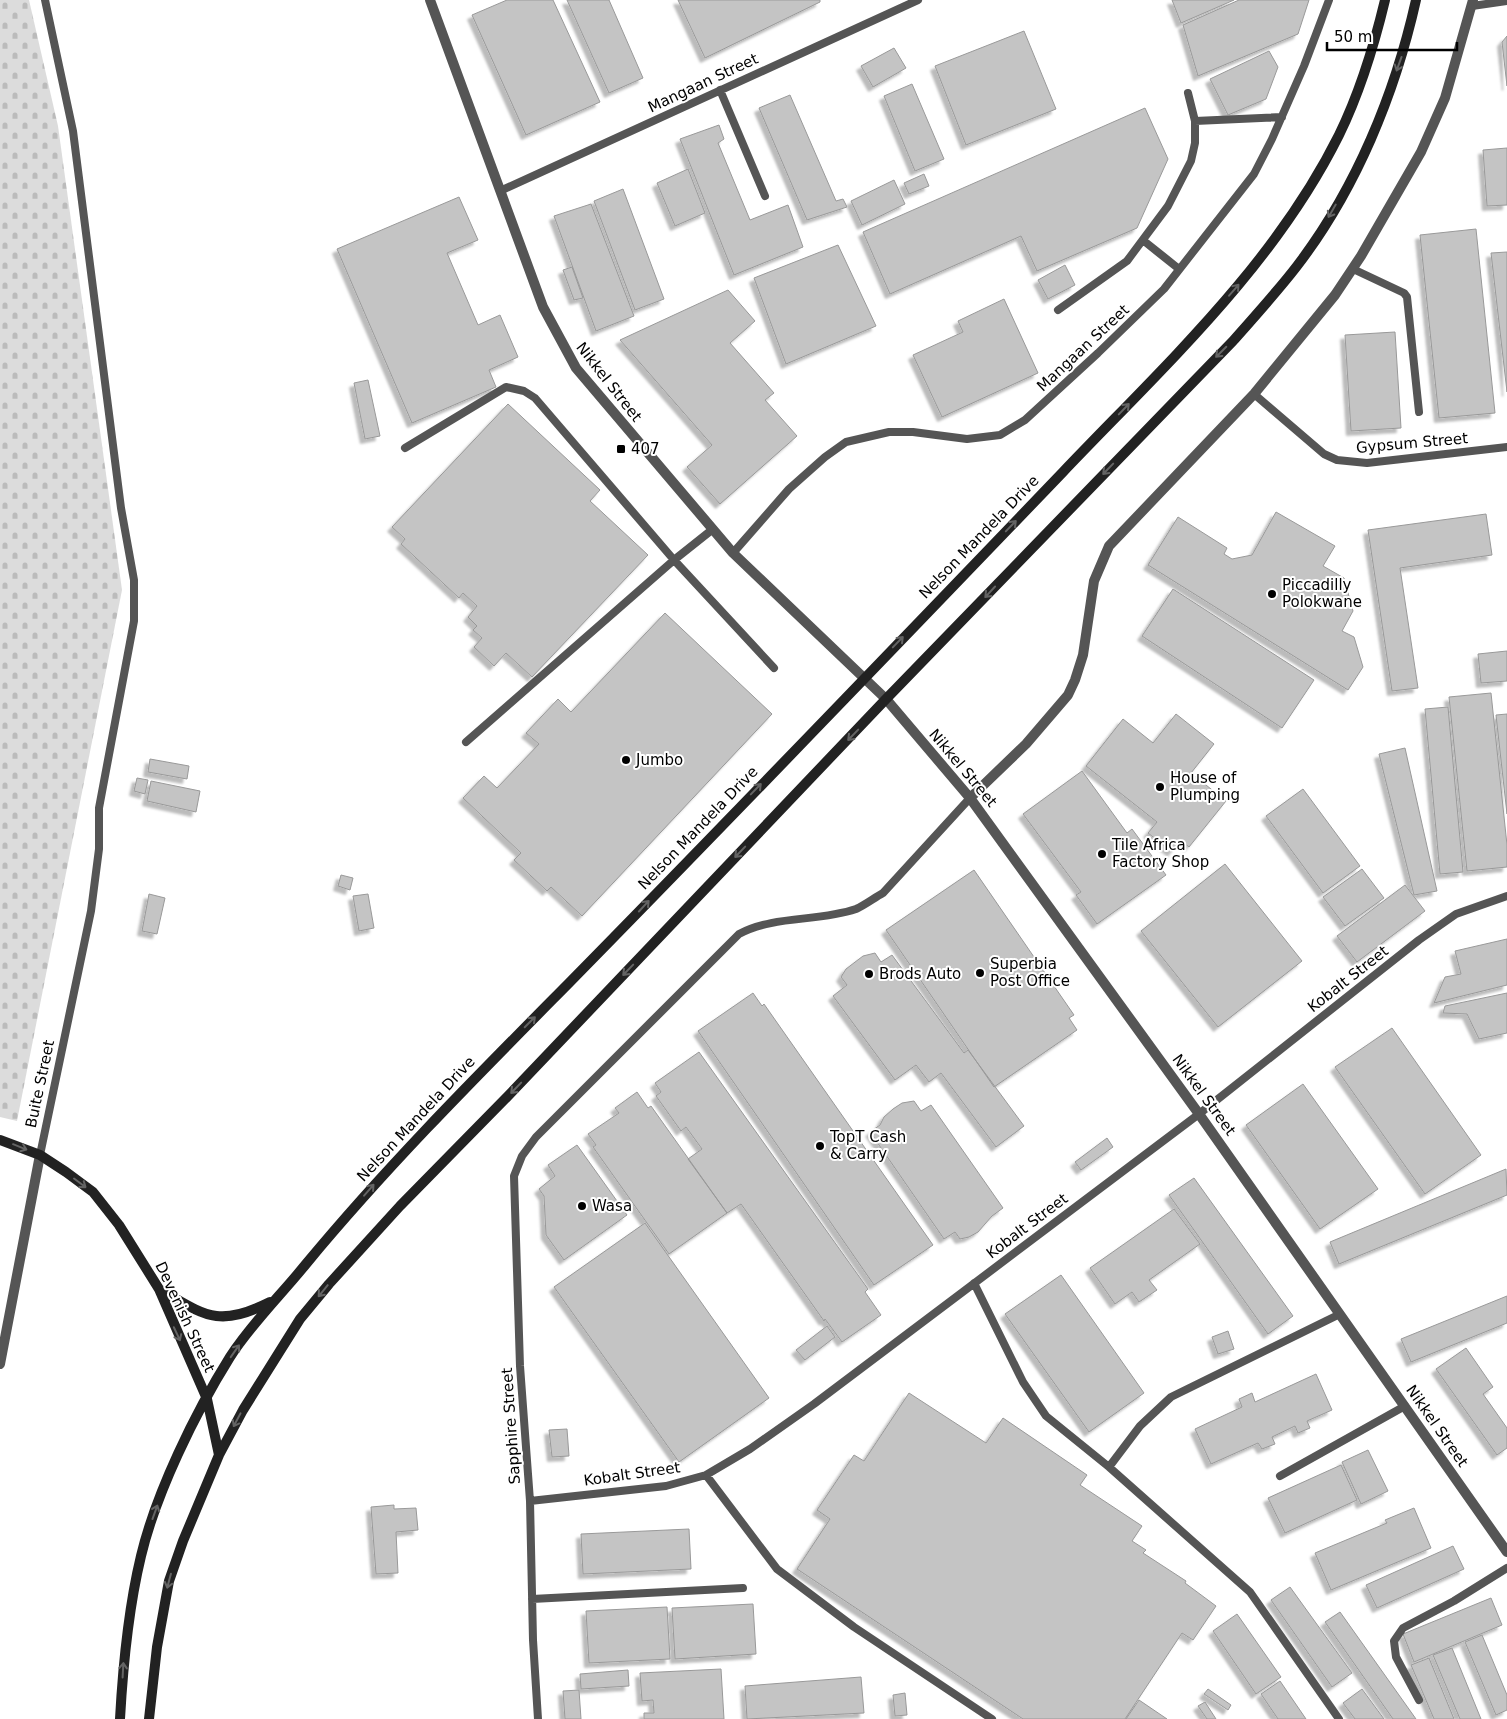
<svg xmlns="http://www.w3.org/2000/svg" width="1507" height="1719" font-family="'DejaVu Sans',sans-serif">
<defs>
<pattern id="cemetery-stones" width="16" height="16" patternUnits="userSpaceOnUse" patternTransform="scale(1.25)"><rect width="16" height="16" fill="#dcdcdc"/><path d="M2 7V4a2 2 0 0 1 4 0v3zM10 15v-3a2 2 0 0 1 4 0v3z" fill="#bbb"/></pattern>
<filter id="shadow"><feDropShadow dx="-4.5" dy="4.5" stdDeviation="1" flood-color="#0004"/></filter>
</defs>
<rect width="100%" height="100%" fill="#fff"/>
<path fill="url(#cemetery-stones)" d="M 0,0 L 29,0 L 58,126 L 122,590 L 17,1121 L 0,1117 Z"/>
<path fill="#c4c4c4" stroke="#999" filter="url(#shadow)" d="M 507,0 L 553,0 L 600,102 L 526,135 L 472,15 Z
M 567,0 L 609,0 L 643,78 L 609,93 Z
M 678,0 L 820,0 L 820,2 L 705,58 Z
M 1172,0 L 1234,0 L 1181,23 Z
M 1239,0 L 1309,0 L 1298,34 L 1198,76 L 1183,25 Z
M 1024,31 L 1056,109 L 966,145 L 935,66 Z
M 1507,36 L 1507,86 L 1502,42 Z
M 894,48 L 906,68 L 873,87 L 861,66 Z
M 1269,51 L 1278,67 L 1266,99 L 1228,115 L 1210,79 Z
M 912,84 L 944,159 L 915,171 L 884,96 Z
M 790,95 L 836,201 L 843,199 L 847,207 L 807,220 L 759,108 Z
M 1145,108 L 1168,159 L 1137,228 L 1037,271 L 1021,236 L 890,294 L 863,232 Z
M 719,125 L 724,139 L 718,143 L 750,220 L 788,205 L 803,247 L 734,275 L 680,139 Z
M 1507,148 L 1507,205 L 1487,206 L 1483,150 Z
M 688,169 L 705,213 L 675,226 L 657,183 Z
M 924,174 L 929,186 L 909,194 L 904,183 Z
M 894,180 L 905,204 L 862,225 L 851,201 Z
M 623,189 L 664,299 L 635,310 L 594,201 Z
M 459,197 L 478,240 L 447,253 L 478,325 L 500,315 L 518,357 L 489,370 L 496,387 L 412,423 L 337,249 Z
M 591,204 L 634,316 L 596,331 L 554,216 Z
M 1476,229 L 1495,413 L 1439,418 L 1420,235 Z
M 838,245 L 876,326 L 786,364 L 754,278 Z
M 1507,252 L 1507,392 L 1491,253 Z
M 1065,265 L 1075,285 L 1048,299 L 1038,280 Z
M 572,267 L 583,298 L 574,300 L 563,270 Z
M 728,290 L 755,321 L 730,343 L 774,393 L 765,400 L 797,436 L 720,504 L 687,467 L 712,445 L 620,340 Z
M 1004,299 L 1038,373 L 942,417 L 913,355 L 963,332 L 958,321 Z
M 1395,332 L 1401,428 L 1351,431 L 1345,335 Z
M 368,380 L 380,436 L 365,439 L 354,383 Z
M 508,404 L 600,490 L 590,501 L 648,555 L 532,677 L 506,653 L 494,666 L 474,647 L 482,638 L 473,630 L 477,626 L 468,617 L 477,606 L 463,593 L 459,598 L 401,544 L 405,539 L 392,527 Z
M 1276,512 L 1335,546 L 1323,566 L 1344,578 L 1353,611 L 1342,631 L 1354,637 L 1363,667 L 1348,690 L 1148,565 L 1178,517 L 1227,548 L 1224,554 L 1232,559 L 1252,555 Z
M 1486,514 L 1492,555 L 1400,568 L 1418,688 L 1392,691 L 1368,530 Z
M 1173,589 L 1314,680 L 1282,728 L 1142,636 Z
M 665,613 L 772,714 L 582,916 L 551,887 L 547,891 L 514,860 L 521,853 L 463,798 L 484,776 L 497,788 L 539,744 L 526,733 L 558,699 L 571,712 Z
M 1507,651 L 1507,681 L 1481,683 L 1478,654 Z
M 1491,693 L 1507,845 L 1507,867 L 1467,871 L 1449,697 Z
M 1448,707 L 1463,872 L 1440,874 L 1425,709 Z
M 1176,714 L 1214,744 L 1191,773 L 1226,801 L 1189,847 L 1181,841 L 1172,852 L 1148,833 L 1157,822 L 1086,766 L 1123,719 L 1153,743 Z
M 1507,714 L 1507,814 L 1496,715 Z
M 1405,748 L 1437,891 L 1414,895 L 1379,754 Z
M 150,759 L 189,766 L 187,779 L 148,772 Z
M 1082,771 L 1127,833 L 1132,829 L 1166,875 L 1097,924 L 1076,895 L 1081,892 L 1023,814 Z
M 137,778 L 148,780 L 145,794 L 134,791 Z
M 151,781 L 200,791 L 196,812 L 147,801 Z
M 1303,789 L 1360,866 L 1323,893 L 1266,816 Z
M 1225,864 L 1302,961 L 1218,1027 L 1141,931 Z
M 1362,869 L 1384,898 L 1345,926 L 1323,897 Z
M 974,870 L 1074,1015 L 1069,1018 L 1077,1030 L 994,1087 L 886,930 Z
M 341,875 L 353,878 L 350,890 L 338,886 Z
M 1405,885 L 1425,911 L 1357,962 L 1337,936 Z
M 149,894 L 165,898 L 157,934 L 142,931 Z
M 368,894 L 374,928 L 359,931 L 353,896 Z
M 1507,939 L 1507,985 L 1434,1003 L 1445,977 L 1461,974 L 1455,951 Z
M 875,953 L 881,962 L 892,955 L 964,1053 L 968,1050 L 1024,1126 L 996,1147 L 941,1073 L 929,1082 L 916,1065 L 895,1080 L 833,996 L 847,985 L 841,977 L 846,969 L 863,956 Z
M 753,993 L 762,1006 L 764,1004 L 933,1245 L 874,1285 L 698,1031 Z
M 1507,993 L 1507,1033 L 1479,1039 L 1467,1014 L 1443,1013 L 1445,1006 Z
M 1392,1028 L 1481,1155 L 1425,1194 L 1335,1067 Z
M 699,1052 L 868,1289 L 865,1292 L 881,1315 L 842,1342 L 825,1319 L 824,1321 L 741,1204 L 727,1213 L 688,1159 L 702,1149 L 686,1127 L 681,1131 L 656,1096 L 661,1092 L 655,1083 Z
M 1303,1084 L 1378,1189 L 1320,1229 L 1246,1125 Z
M 637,1092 L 648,1108 L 651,1106 L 727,1213 L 669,1254 L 593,1147 L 596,1145 L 588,1134 L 619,1113 L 615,1108 Z
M 914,1101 L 921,1111 L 931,1105 L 1003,1208 L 992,1216 L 978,1232 L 969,1237 L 960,1239 L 955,1232 L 944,1239 L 870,1132 L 880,1125 L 884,1117 L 893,1109 L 902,1103 Z
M 1107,1138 L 1113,1147 L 1081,1170 L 1075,1162 Z
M 577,1145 L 627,1215 L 564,1260 L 546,1235 L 544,1196 L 539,1189 L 555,1176 L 548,1165 Z
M 1506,1169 L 1507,1195 L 1339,1264 L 1330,1242 Z
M 1194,1178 L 1293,1316 L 1268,1334 L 1169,1195 Z
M 1174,1209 L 1200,1244 L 1149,1280 L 1157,1290 L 1139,1302 L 1132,1292 L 1115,1304 L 1090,1268 Z
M 645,1223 L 769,1398 L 679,1462 L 554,1287 Z
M 1061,1275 L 1144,1393 L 1089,1432 L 1005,1314 Z
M 1507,1296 L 1507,1323 L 1411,1362 L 1401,1339 Z
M 827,1326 L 835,1337 L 805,1360 L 796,1350 Z
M 1228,1331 L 1234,1349 L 1218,1354 L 1212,1337 Z
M 1466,1348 L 1493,1387 L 1483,1394 L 1507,1428 L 1507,1448 L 1497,1455 L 1436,1369 Z
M 1316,1374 L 1332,1410 L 1307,1421 L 1310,1428 L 1298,1433 L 1295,1426 L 1272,1437 L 1275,1444 L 1262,1449 L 1258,1443 L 1211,1464 L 1195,1429 L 1242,1407 L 1239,1399 L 1252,1393 L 1255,1402 Z
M 909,1393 L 986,1443 L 1003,1418 L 1087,1475 L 1080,1485 L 1142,1526 L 1132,1541 L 1146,1550 L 1143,1553 L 1186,1581 L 1185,1583 L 1216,1606 L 1193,1640 L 1182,1633 L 1125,1719 L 1023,1719 L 797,1569 L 830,1519 L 817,1510 L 854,1455 L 864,1461 Z
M 567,1429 L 569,1456 L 552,1457 L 549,1430 Z
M 1368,1450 L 1388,1491 L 1361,1504 L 1342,1462 Z
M 1341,1465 L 1357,1500 L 1285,1533 L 1268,1498 Z
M 394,1505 L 394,1509 L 416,1508 L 418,1530 L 396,1532 L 398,1573 L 376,1574 L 371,1507 Z
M 1414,1508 L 1431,1548 L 1331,1590 L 1315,1553 L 1387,1523 L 1385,1520 Z
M 689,1529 L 691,1569 L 583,1574 L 581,1534 Z
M 1453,1546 L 1464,1569 L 1377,1608 L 1366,1585 Z
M 1290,1587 L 1352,1673 L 1332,1687 L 1271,1600 Z
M 1491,1598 L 1502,1625 L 1414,1662 L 1403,1634 Z
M 753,1604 L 756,1654 L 675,1659 L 672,1608 Z
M 667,1607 L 670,1659 L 589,1663 L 586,1611 Z
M 1340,1612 L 1416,1719 L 1393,1719 L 1325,1622 Z
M 1237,1614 L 1281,1677 L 1256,1694 L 1213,1631 Z
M 1482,1635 L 1507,1695 L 1507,1710 L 1496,1715 L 1465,1642 Z
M 1452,1648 L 1481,1719 L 1460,1719 L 1433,1655 Z
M 1429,1658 L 1454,1719 L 1434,1719 L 1411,1665 Z
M 721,1669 L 724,1719 L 644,1719 L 644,1713 L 654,1713 L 653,1700 L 642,1701 L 640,1673 Z
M 628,1670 L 629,1686 L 581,1689 L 580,1674 Z
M 861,1677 L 864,1713 L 747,1719 L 745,1686 Z
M 1280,1681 L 1306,1719 L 1278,1719 L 1261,1694 Z
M 1208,1689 L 1231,1705 L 1228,1710 L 1204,1694 Z
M 1362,1689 L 1384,1719 L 1355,1719 L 1343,1703 Z
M 579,1690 L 581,1719 L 565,1719 L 563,1691 Z
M 905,1693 L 907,1715 L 895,1716 L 893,1695 Z
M 1139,1700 L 1167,1719 L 1126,1719 Z
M 1205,1702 L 1216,1719 L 1207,1719 L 1198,1706 Z"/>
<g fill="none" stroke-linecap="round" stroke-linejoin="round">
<path stroke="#555" stroke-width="8" d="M 1472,6 L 1507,1
M 720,90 L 765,196
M 1195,121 L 1282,117
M 500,191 L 918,0
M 1144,241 L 1179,269
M 1353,269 L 1404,293 L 1407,297 L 1419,412
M 1058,310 L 1127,261 L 1168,206 L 1191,161 L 1195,143 L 1195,121 L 1188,93
M 1254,394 L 1324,454 L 1337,460 L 1367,463 L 1507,447
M 405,448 L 506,387 L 524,391 L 535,398 L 674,560 L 774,668
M 733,553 L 789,489 L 825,457 L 846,442 L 889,432 L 913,432 L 967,439 L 1000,435 L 1025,420 L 1098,353 L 1164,289 L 1254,174 L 1272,139 L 1304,66 L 1329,0
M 466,742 L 674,560 L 713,529
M 40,1155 L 91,911 L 99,849 L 99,808 L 134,621 L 134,580 L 121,508 L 73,131 L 45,0
M 974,1283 L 1023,1382 L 1046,1416 L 1109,1467 L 1250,1592 L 1339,1719
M 1109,1467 L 1140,1426 L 1171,1397 L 1340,1314
M 706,1475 L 777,1569 L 854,1627 L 992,1719
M 1280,1476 L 1405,1406
M 530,1501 L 666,1486 L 706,1475 L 750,1449 L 814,1404 L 1199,1114 L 1419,940 L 1456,914 L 1507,896
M 532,1599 L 743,1588
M 1419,1700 L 1396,1657 L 1394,1641 L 1403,1628 L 1454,1601 L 1507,1568
M 538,1719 L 533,1640 L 530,1501 L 520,1366 L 514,1176 L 522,1156 L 536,1137 L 739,934 C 775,915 818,922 856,909 C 865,905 874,898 883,893 L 970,798"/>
<path stroke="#555" stroke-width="10" d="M 430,0 L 543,307 L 576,368 L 733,553 L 886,699 L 970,798 L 1199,1114 L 1507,1552
M 970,798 L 1026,744 L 1068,695 L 1075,680 L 1083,655 L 1094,581 L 1109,546 L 1254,394 L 1335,295 L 1361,256 L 1421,152 L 1445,98 L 1473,0
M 0,1364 L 40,1155"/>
<path stroke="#222" stroke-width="10" d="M 0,1140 L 40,1155 L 66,1172 L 93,1192 L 119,1225 L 159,1289 L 207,1399 L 219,1455
M 159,1289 C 206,1316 218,1328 270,1302
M 120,1719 C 123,1664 128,1610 141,1556 C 156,1493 195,1413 230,1357 C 252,1323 281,1295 306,1264 C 388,1165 478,1075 568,984 C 734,815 899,643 1063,472 C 1163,367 1274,266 1339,135 C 1360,92 1374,46 1385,0
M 149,1719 L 157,1647 L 169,1581 L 183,1541 L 219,1455 L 243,1410 L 300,1319 L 329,1284 L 400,1206 L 508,1096 L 886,699 L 1233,341 C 1255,316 1277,292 1297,266 C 1356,189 1395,94 1416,0"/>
</g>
<defs><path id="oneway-shaft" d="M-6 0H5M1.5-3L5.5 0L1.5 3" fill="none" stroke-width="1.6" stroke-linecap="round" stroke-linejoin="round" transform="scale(1.25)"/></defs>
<g stroke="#646464">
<use href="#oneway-shaft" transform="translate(1399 64) rotate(110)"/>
<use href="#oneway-shaft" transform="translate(1332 211) rotate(120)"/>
<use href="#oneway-shaft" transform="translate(1234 290) rotate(-49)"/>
<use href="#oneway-shaft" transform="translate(1221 352) rotate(135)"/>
<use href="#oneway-shaft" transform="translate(1124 409) rotate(-46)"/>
<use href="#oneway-shaft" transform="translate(1108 469) rotate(134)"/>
<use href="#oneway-shaft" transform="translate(1011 526) rotate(-46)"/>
<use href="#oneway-shaft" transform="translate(990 592) rotate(133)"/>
<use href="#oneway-shaft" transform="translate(898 642) rotate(-46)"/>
<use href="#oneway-shaft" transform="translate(853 735) rotate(134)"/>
<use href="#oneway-shaft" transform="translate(756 789) rotate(-46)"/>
<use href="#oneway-shaft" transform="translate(740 852) rotate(134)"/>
<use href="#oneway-shaft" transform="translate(644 906) rotate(-47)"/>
<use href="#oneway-shaft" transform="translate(628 970) rotate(134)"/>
<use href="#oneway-shaft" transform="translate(530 1022) rotate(-45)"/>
<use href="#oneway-shaft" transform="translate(516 1088) rotate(134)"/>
<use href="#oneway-shaft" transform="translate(20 1147) rotate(22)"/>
<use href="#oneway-shaft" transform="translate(80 1183) rotate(37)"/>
<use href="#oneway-shaft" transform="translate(369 1190) rotate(-49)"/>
<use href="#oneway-shaft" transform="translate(323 1291) rotate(129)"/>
<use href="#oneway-shaft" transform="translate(177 1334) rotate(65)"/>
<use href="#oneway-shaft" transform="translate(235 1351) rotate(-55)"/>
<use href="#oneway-shaft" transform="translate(237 1420) rotate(118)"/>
<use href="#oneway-shaft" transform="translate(155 1512) rotate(-70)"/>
<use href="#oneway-shaft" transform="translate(169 1581) rotate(105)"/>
<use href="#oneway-shaft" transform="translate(123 1670) rotate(-87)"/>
</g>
<g fill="#000" stroke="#fff" stroke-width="2">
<rect x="616" y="444" width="10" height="10" rx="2.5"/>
<circle cx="1272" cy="594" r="5"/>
<circle cx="626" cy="760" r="5"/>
<circle cx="1160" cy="787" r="5"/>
<circle cx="1102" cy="854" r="5"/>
<circle cx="980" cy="973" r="5"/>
<circle cx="869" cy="974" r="5"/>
<circle cx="820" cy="1146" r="5"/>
<circle cx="582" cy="1206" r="5"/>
</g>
<g text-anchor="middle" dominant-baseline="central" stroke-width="4" stroke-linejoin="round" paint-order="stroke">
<g font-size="15" fill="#000" stroke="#fff">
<text transform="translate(703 83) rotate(-25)">Mangaan Street</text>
<text transform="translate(1083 348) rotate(-43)">Mangaan Street</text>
<text transform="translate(609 382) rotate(52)">Nikkel Street</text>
<text transform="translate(1412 443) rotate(-5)">Gypsum Street</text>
<text transform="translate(979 537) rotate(-46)">Nelson Mandela Drive</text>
<text transform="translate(963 768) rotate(50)">Nikkel Street</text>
<text transform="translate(698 828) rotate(-46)">Nelson Mandela Drive</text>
<text transform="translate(1348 979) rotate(-38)">Kobalt Street</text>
<text transform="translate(40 1084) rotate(-78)">Buite Street</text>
<text transform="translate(1204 1095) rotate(54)">Nikkel Street</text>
<text transform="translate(416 1119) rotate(-47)">Nelson Mandela Drive</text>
<text transform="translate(1027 1226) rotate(-37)">Kobalt Street</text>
<text transform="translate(185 1317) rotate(65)">Devenish Street</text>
<text transform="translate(511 1426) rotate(-94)">Sapphire Street</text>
<text transform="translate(1437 1426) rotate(55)">Nikkel Street</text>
<text transform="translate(632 1474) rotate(-8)">Kobalt Street</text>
</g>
<g font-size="15" fill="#000" stroke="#fff" text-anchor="start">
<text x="631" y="449">407</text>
<text x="1282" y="585">Piccadilly<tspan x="1282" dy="17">Polokwane</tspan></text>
<text x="636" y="760">Jumbo</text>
<text x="1170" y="778">House of<tspan x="1170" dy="17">Plumping</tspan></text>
<text x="1112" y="845">Tile Africa<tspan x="1112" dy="17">Factory Shop</tspan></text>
<text x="990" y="964">Superbia<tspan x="990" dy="17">Post Office</tspan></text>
<text x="879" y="974">Brods Auto</text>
<text x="830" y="1137">TopT Cash<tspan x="830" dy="17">&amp; Carry</tspan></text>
<text x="592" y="1206">Wasa</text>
</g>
</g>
<path d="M1327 42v8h130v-8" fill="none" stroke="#000000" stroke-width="2.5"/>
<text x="1334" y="42" font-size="15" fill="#000000" stroke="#ffffff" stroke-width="4" paint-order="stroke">50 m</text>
</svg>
